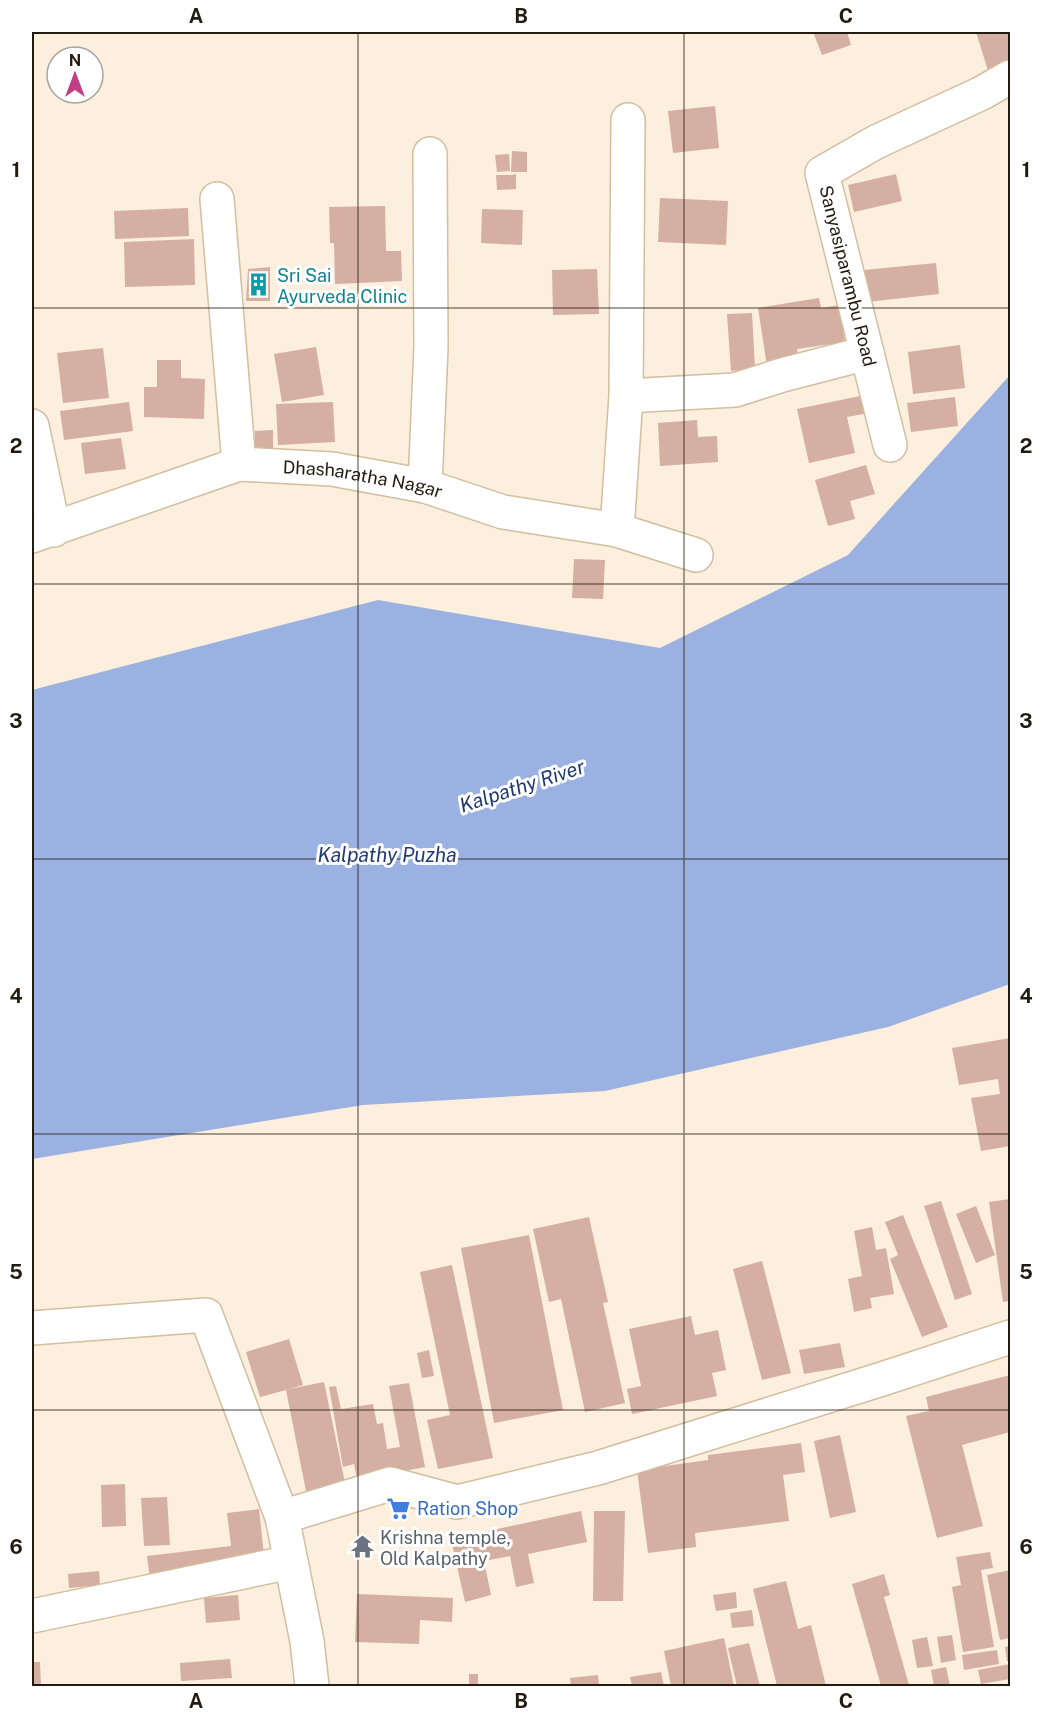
<svg xmlns="http://www.w3.org/2000/svg" width="1042" height="1718" font-family="'Public Sans',sans-serif">
<rect width="100%" height="100%" fill="#fcefdd"/>
<path fill="#9ab1e1" d="M 1010,375 L 1010,984 L 888,1027 L 605,1091 L 363,1105 L 32,1159 L 32,690 L 378,600 L 660,648 L 848,555 Z"/>
<path fill="#d4afa2" d="M 813,32 L 847,32 L 851,45 L 822,55 Z
M 976,32 L 1010,32 L 1010,68 L 989,74 Z
M 715,106 L 719,148 L 673,153 L 668,111 Z
M 512,151 L 527,152 L 527,172 L 511,172 Z
M 509,154 L 510,171 L 497,172 L 495,155 Z
M 516,174 L 516,189 L 497,190 L 496,175 L 511,175 L 511,177 L 511,175 Z
M 896,174 L 902,201 L 854,212 L 848,185 Z
M 660,198 L 728,201 L 726,245 L 658,242 Z
M 385,206 L 386,251 L 401,251 L 402,281 L 335,284 L 334,243 L 330,243 L 329,207 Z
M 188,208 L 189,236 L 115,239 L 114,211 Z
M 482,209 L 523,210 L 522,245 L 481,243 Z
M 194,239 L 195,285 L 125,287 L 124,242 Z
M 936,263 L 939,294 L 867,302 L 864,270 Z
M 270,267 L 270,301 L 246,301 L 248,269 Z
M 597,269 L 599,314 L 553,315 L 552,270 Z
M 819,298 L 821,308 L 839,305 L 845,342 L 797,349 L 801,374 L 769,379 L 758,308 Z
M 752,313 L 755,369 L 731,371 L 727,314 Z
M 960,345 L 965,388 L 913,394 L 908,352 Z
M 316,347 L 324,395 L 282,402 L 274,354 Z
M 103,348 L 109,398 L 63,403 L 57,353 Z
M 157,360 L 181,360 L 181,378 L 205,379 L 204,419 L 144,417 L 144,387 L 157,387 Z
M 865,395 L 869,413 L 847,417 L 855,453 L 809,463 L 797,409 Z
M 955,397 L 958,426 L 911,432 L 907,403 Z
M 129,402 L 133,431 L 64,440 L 60,411 Z
M 333,402 L 335,442 L 278,445 L 276,404 Z
M 697,420 L 698,437 L 717,436 L 718,462 L 660,466 L 658,423 Z
M 273,430 L 273,455 L 255,455 L 255,431 Z
M 121,438 L 126,469 L 85,474 L 81,443 Z
M 866,465 L 875,494 L 850,501 L 855,519 L 828,526 L 815,480 Z
M 574,559 L 605,560 L 603,599 L 572,598 Z
M 1010,1038 L 1010,1146 L 981,1151 L 971,1098 L 1000,1094 L 998,1079 L 959,1085 L 952,1048 Z
M 1010,1199 L 1010,1301 L 1003,1302 L 989,1202 Z
M 941,1201 L 972,1294 L 955,1300 L 924,1206 Z
M 976,1206 L 995,1255 L 976,1263 L 956,1214 Z
M 903,1215 L 948,1327 L 922,1337 L 890,1259 L 898,1255 L 885,1222 Z
M 589,1217 L 608,1302 L 603,1303 L 625,1403 L 585,1412 L 561,1299 L 549,1302 L 533,1229 Z
M 872,1227 L 876,1250 L 886,1248 L 894,1294 L 870,1298 L 872,1308 L 854,1312 L 848,1279 L 862,1276 L 854,1231 Z
M 529,1235 L 563,1410 L 494,1423 L 461,1248 Z
M 762,1261 L 791,1373 L 762,1380 L 733,1269 Z
M 452,1265 L 493,1458 L 438,1469 L 427,1420 L 450,1415 L 420,1272 Z
M 691,1316 L 695,1335 L 718,1330 L 726,1370 L 712,1373 L 717,1396 L 632,1414 L 627,1389 L 641,1386 L 629,1329 Z
M 289,1339 L 303,1385 L 289,1389 L 324,1382 L 345,1483 L 306,1491 L 286,1390 L 260,1397 L 246,1352 Z
M 840,1343 L 845,1367 L 804,1374 L 799,1350 Z
M 429,1350 L 434,1376 L 422,1378 L 417,1353 Z
M 1010,1375 L 1010,1432 L 962,1445 L 983,1526 L 937,1538 L 906,1416 L 929,1411 L 926,1397 Z
M 409,1383 L 425,1467 L 394,1473 L 358,1484 L 354,1464 L 343,1467 L 329,1387 L 336,1386 L 341,1409 L 373,1404 L 377,1424 L 383,1423 L 387,1449 L 400,1447 L 389,1386 Z
M 840,1435 L 856,1512 L 830,1518 L 814,1441 Z
M 801,1443 L 805,1472 L 783,1475 L 789,1521 L 695,1533 L 696,1547 L 648,1553 L 637,1470 L 708,1460 L 708,1455 Z
M 125,1484 L 126,1526 L 102,1527 L 101,1485 Z
M 167,1497 L 170,1545 L 144,1546 L 141,1498 Z
M 259,1509 L 265,1565 L 150,1579 L 147,1556 L 231,1546 L 227,1513 Z
M 581,1511 L 587,1542 L 528,1554 L 534,1583 L 516,1587 L 510,1556 L 484,1561 L 491,1595 L 465,1602 L 451,1539 Z
M 594,1511 L 625,1511 L 623,1601 L 593,1601 Z
M 990,1552 L 993,1568 L 981,1570 L 994,1647 L 963,1652 L 952,1587 L 961,1585 L 956,1557 Z
M 1010,1570 L 1010,1638 L 1000,1640 L 987,1575 Z
M 99,1571 L 100,1585 L 69,1588 L 68,1574 Z
M 884,1574 L 890,1595 L 884,1597 L 909,1685 L 904,1686 L 881,1686 L 852,1584 Z
M 786,1581 L 798,1629 L 811,1625 L 826,1686 L 777,1686 L 753,1589 Z
M 736,1592 L 737,1608 L 716,1611 L 713,1595 Z
M 357,1594 L 453,1598 L 452,1622 L 420,1620 L 419,1644 L 355,1642 Z
M 238,1595 L 240,1620 L 206,1623 L 204,1598 Z
M 752,1610 L 754,1626 L 732,1628 L 730,1613 Z
M 952,1635 L 956,1660 L 941,1663 L 937,1637 Z
M 927,1637 L 933,1666 L 917,1668 L 912,1640 Z
M 724,1638 L 734,1686 L 671,1686 L 664,1651 Z
M 749,1643 L 760,1686 L 737,1686 L 728,1648 Z
M 1010,1646 L 1010,1661 L 1007,1661 L 1005,1647 Z
M 997,1650 L 999,1664 L 964,1670 L 962,1655 Z
M 230,1659 L 232,1678 L 181,1681 L 180,1663 Z
M 32,1662 L 40,1662 L 41,1686 L 32,1686 Z
M 1010,1664 L 1010,1679 L 981,1684 L 978,1670 Z
M 946,1667 L 950,1686 L 934,1686 L 931,1670 Z
M 661,1672 L 664,1686 L 632,1686 L 630,1677 Z
M 469,1674 L 478,1674 L 478,1686 L 469,1686 Z
M 598,1675 L 599,1686 L 571,1686 L 570,1678 Z"/>
<g fill="none" stroke-linecap="round" stroke-linejoin="round">
<defs>
<g id="minor">
<path d="M 217,199 L 239,464"/>
<path d="M 626,396 L 735,390 L 782,375 L 867,353"/>
<path d="M 32,426 L 54,530"/>
<path d="M 890,445 L 822,173 L 876,142 L 982,93 L 1010,77"/>
<path d="M 425,486 L 431,347 L 430,154"/>
<path d="M 617,530 L 626,396 L 628,120"/>
<path id="s1" d="M 32,536 L 239,464 L 332,469 L 425,486 L 503,512 L 617,530 L 696,555"/>
<path d="M 32,1328 L 206,1315 L 282,1517 L 307,1641 L 312,1686"/>
<path d="M 282,1517 L 390,1484 L 457,1502 L 598,1468 L 882,1379 L 1010,1337"/>
<path d="M 32,1616 L 291,1562"/>
</g>
</defs>
<use href="#minor" stroke="#d2bea0" stroke-width="36"/>
<use href="#minor" stroke="#fff" stroke-width="33"/>
</g>
<path fill="none" stroke="#231b10" stroke-width="1.5" stroke-opacity="0.55" d="M 358,32 L 358,1686M 684,32 L 684,1686M 32,308 L 1010,308M 32,584 L 1010,584M 32,859 L 1010,859M 32,1134 L 1010,1134M 32,1410 L 1010,1410"/>
<defs>
<symbol id="building-bare" viewBox="-9 -9 18 18"><path d="M-4-6H4V6H1V3H-1V6H-4ZM-2.5-4.3h1.7v1.8h-1.7ZM.8-4.3h1.7v1.8H.8ZM-2.5-1h1.7V.8h-1.7ZM.8-1h1.7V.8H.8Z" fill="#0f9aa8" stroke="#fff" stroke-width="2.5" paint-order="stroke"/></symbol>
<symbol id="supermarket-bare" viewBox="-9 -9 18 18"><path d="M-6-5.5h2.5l.6 2H6L4.5 2H-2.5L-4.4-4H-6ZM-1.5 3.2a1.3 1.3 0 1 0 .1 0ZM3 3.2a1.3 1.3 0 1 0 .1 0Z" fill="#3f7fe0" stroke="#fff" stroke-width="2.5" paint-order="stroke"/></symbol>
<symbol id="temple-bare" viewBox="-9 -9 18 18"><path d="M0-6L5-2H3V0L6.5 2.5H4V6H1.5V3h-3V6H-4V2.5H-6.5L-3 0V-2H-5Z" fill="#6b7280" stroke="#fff" stroke-width="2.5" paint-order="stroke"/></symbol>
</defs>
<g fill-rule="evenodd">
<use href="#building-bare" x="242" y="268" width="33" height="33"/>
<use href="#supermarket-bare" x="382" y="1492" width="33" height="33"/>
<use href="#temple-bare" x="346" y="1530" width="33" height="33"/>
</g>
<g text-anchor="middle" dominant-baseline="central" stroke-width="6" stroke-linejoin="round" paint-order="stroke">
<g font-size="18" fill="#0d838f" stroke="#fff" text-anchor="start">
<text x="277" y="275">Sri Sai<tspan x="277" dy="21">Ayurveda Clinic</tspan></text>
</g>
<g font-size="18" fill="#231b10" stroke="#fff">
<text transform="translate(848 276) rotate(76)">Sanyasiparambu Road</text>
<text stroke="none"><textPath href="#s1" startOffset="344">Dhasharatha Nagar</textPath></text>
</g>
<g font-size="18" fill="#366cbe" stroke="#fff" text-anchor="start">
<text x="417" y="1508">Ration Shop</text>
</g>
<g font-size="18" fill="#5b616d" stroke="#fff" text-anchor="start">
<text x="380" y="1537">Krishna temple,<tspan x="380" dy="21">Old Kalpathy</tspan></text>
</g>
<g font-size="20" font-style="italic" fill="#213a74" stroke="#fff">
<text transform="translate(522 786) rotate(-18)">Kalpathy River</text>
<text x="387" y="855">Kalpathy Puzha</text>
</g>
</g>
<rect width="1042" height="1718" fill="none" stroke="#ffffff" stroke-width="66"/>
<g transform="translate(75 75)"><circle r="28" fill="#ffffff" stroke="#a7a49f" stroke-width="1.5"/>
<path d="M0-4.5L10 22L0 15L-10 22Z" fill="#c13e86"/>
<text y="-9" font-size="16" font-weight="bold" text-anchor="middle" fill="#231b10">N</text>
</g>
<rect x="33" y="33" width="976" height="1652" fill="none" stroke="#231b10" stroke-width="2"/>
<g font-size="20" text-anchor="middle" font-weight="bold" fill="#231b10">
<text x="196" y="23">A</text>
<text x="521" y="23">B</text>
<text x="846" y="23">C</text>
<text x="16" y="177">1</text>
<text x="1026" y="177">1</text>
<text x="16" y="453">2</text>
<text x="1026" y="453">2</text>
<text x="16" y="728">3</text>
<text x="1026" y="728">3</text>
<text x="16" y="1003">4</text>
<text x="1026" y="1003">4</text>
<text x="16" y="1279">5</text>
<text x="1026" y="1279">5</text>
<text x="16" y="1554">6</text>
<text x="1026" y="1554">6</text>
<text x="196" y="1708">A</text>
<text x="521" y="1708">B</text>
<text x="846" y="1708">C</text>
</g>
</svg>
